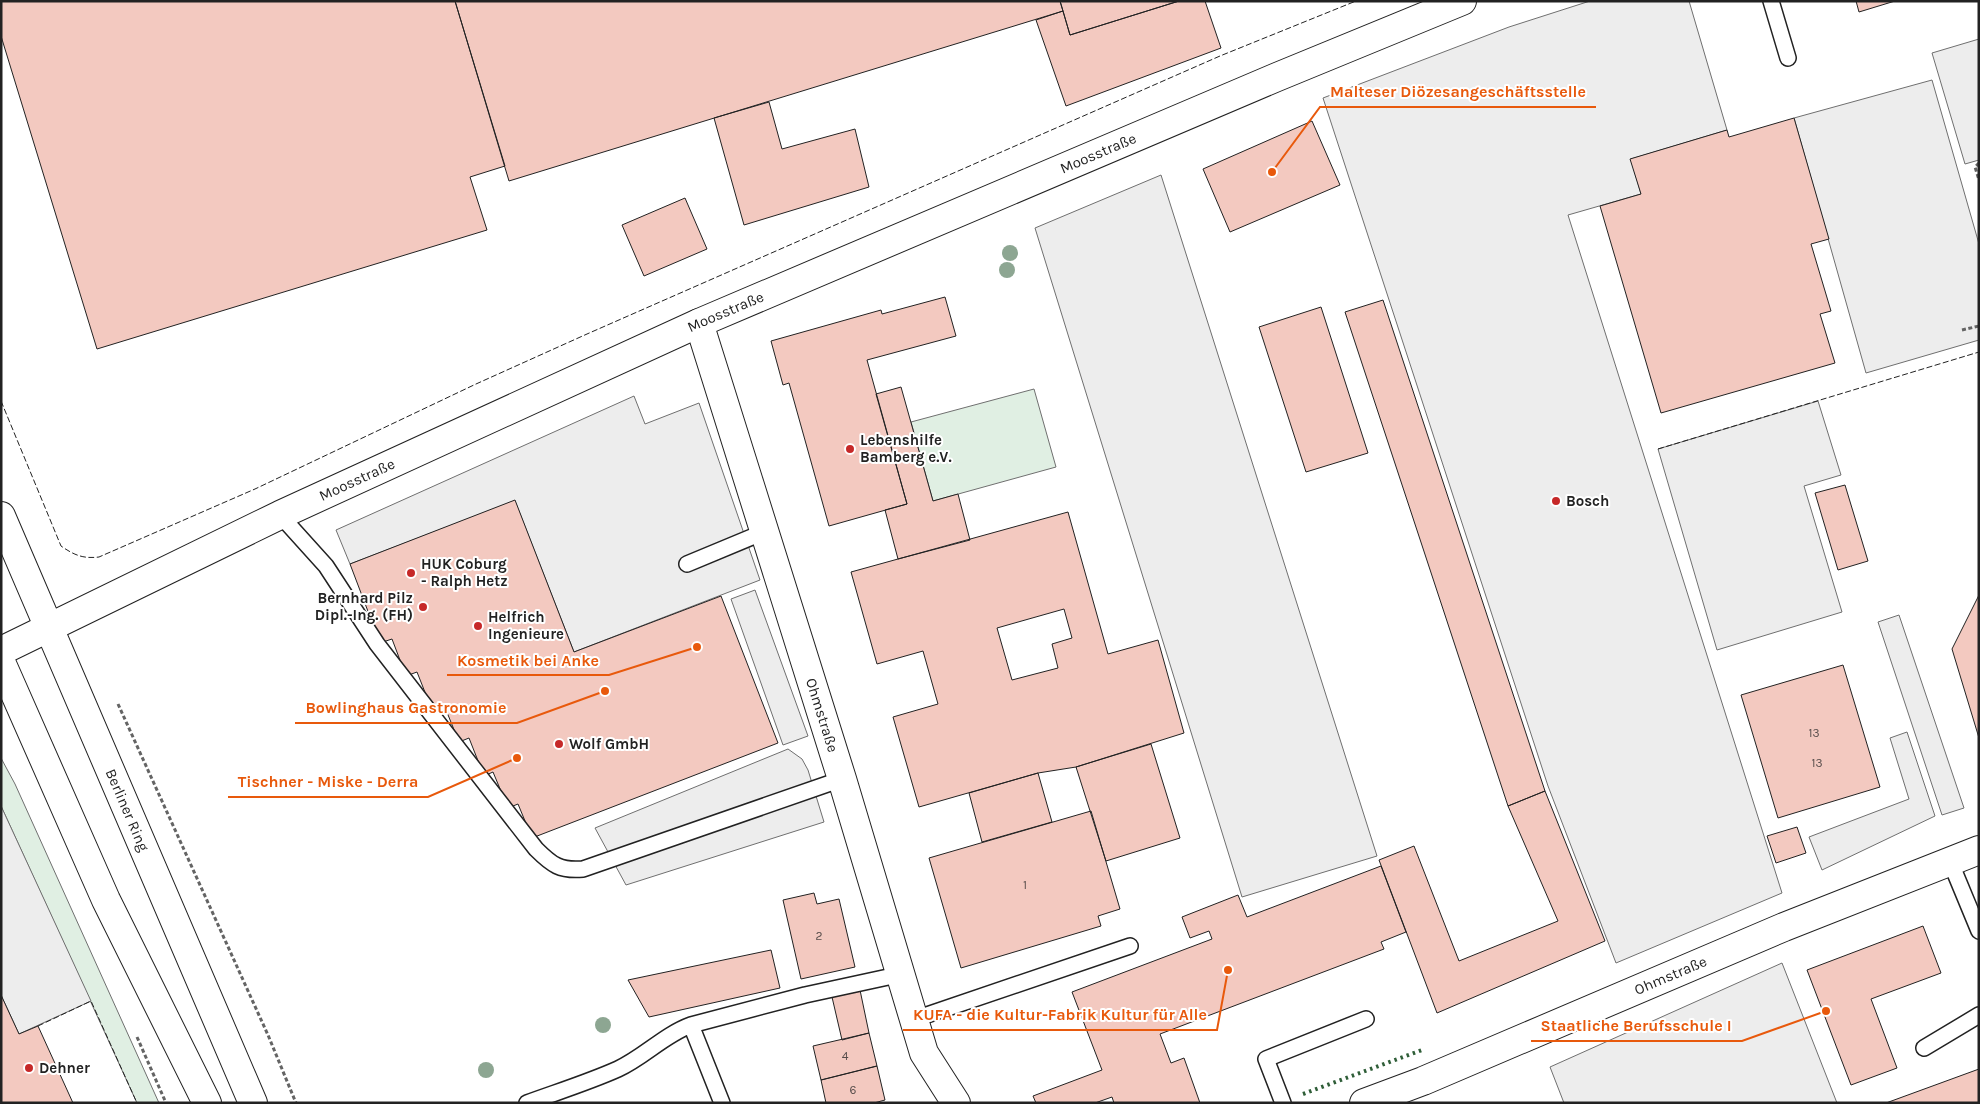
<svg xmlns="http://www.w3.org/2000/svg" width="1980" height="1104" font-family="Karla,sans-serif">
<rect width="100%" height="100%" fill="#fff"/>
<path fill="#e0efe3" stroke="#6f6f6f" d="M 1034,389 L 1056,467 L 933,501 L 911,422 Z
M 1,758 L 15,784 L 159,1103 L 137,1103 L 1,806 Z"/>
<path fill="#ededed" stroke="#6f6f6f" d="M 1590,1 L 1689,1 L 1727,130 L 1631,159 L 1641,194 L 1568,215 L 1782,893 L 1616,963 L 1548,786 L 1323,98 L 1509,27 Z
M 1979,39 L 1979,160 L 1965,164 L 1932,53 Z
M 1932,80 L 1979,244 L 1979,340 L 1866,373 L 1794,118 Z
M 1161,175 L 1377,856 L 1242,897 L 1035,228 Z
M 634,396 L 645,424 L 699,403 L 760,580 L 574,652 L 515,501 L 350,564 L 336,530 Z
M 1818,401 L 1841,475 L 1804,486 L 1842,612 L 1717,650 L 1658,449 Z
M 755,590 L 808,736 L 783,745 L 731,599 Z
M 1899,615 L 1964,808 L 1942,815 L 1878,622 Z
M 1907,732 L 1935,816 L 1822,870 L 1809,837 L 1909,799 L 1890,738 Z
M 788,749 L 802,759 L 808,770 L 824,822 L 626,885 L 595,828 Z
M 1,806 L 91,1001 L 19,1034 L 1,995 Z
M 1782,963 L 1837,1103 L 1564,1103 L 1550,1067 Z"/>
<path fill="#f3c9c0" stroke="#222" fill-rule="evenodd" d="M 1,1 L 455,1 L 505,166 L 470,177 L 487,230 L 97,349 L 1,36 Z
M 455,1 L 1060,1 L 1063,11 L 509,181 Z
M 1060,1 L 1179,1 L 1070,35 Z
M 1179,1 L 1205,1 L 1221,48 L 1066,106 L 1036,20 L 1063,11 L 1070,35 Z
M 1856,1 L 1895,1 L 1859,12 Z
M 769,102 L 782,149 L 855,129 L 869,187 L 744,225 L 714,118 Z
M 1794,118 L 1829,239 L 1811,244 L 1831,311 L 1820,314 L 1835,363 L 1661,413 L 1600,206 L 1641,194 L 1630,159 L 1727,130 L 1729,137 Z
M 1312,121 L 1340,185 L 1230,232 L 1203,169 Z
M 685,198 L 707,249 L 644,276 L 622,225 Z
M 945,297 L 956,336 L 867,360 L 907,504 L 829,526 L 789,383 L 783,385 L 771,341 L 881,310 L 882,314 Z
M 1383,300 L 1545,791 L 1508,806 L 1345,312 Z
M 1321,307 L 1368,453 L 1306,472 L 1259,327 Z
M 901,387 L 933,501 L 958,494 L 970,540 L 898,559 L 885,510 L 907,504 L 876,394 Z
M 1845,485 L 1868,561 L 1838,570 L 1815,493 Z
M 515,500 L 574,652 L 721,596 L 778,743 L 532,838 L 518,804 L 508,808 L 493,772 L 484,776 L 469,738 L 459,742 L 444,705 L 432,710 L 417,672 L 406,676 L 392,639 L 380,643 L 350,564 Z
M 1068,512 L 1108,654 L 1158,640 L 1184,733 L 1076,767 L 1038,773 L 919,807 L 893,717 L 938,704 L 923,651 L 877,664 L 851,572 ZM 1064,609 L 1072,638 L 1052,644 L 1058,668 L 1012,680 L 997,628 Z
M 1979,595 L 1979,738 L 1952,649 Z
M 1843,665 L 1880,787 L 1778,818 L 1741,695 Z
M 1151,744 L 1180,838 L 1106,861 L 1076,767 Z
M 1038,773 L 1052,822 L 982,842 L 969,793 Z
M 1545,791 L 1605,941 L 1437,1013 L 1379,860 L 1414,846 L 1459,961 L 1558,921 L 1508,806 Z
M 1091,811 L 1120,909 L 1098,916 L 1101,926 L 961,968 L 929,858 Z
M 1797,827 L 1806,853 L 1776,863 L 1767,836 Z
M 1381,866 L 1406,932 L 1381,942 L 1384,949 L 1160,1034 L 1171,1063 L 1184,1058 L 1200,1103 L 1114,1103 L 1112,1097 L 1095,1103 L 1036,1103 L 1033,1096 L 1102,1070 L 1072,992 L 1212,939 L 1209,931 L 1190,938 L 1182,917 L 1238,895 L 1247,917 Z
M 814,893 L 817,904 L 839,899 L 855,967 L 801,979 L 783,900 Z
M 1923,926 L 1941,973 L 1871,999 L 1897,1068 L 1851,1085 L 1807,970 Z
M 771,950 L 780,988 L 649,1017 L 628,980 Z
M 860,990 L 869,1033 L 842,1040 L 832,997 Z
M 1,995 L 19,1034 L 38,1026 L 73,1103 L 1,1103 Z
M 869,1033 L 877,1066 L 821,1080 L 813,1046 Z
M 877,1066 L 885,1100 L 874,1103 L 826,1103 L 821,1080 Z
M 1979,1069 L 1979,1103 L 1886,1103 Z"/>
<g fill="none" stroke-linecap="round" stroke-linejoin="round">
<defs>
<path id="lane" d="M 1771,1 L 1788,58
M 280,515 L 326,566 L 377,644 L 536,849 C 552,865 560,871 583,869 L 842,779
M 687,564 L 764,532
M 1950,861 L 1979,931
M 915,1019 L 1130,946
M 691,1025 L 722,1103
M 1924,1048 L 1979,1015
M 527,1103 C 557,1092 589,1082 618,1069 C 644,1057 664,1035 691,1025 L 805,995 L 902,974
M 1283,1103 L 1266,1059 L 1366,1019"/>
<g id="street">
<path id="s1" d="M 699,323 L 842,779 L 924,1053 L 956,1103"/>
<path id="s2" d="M 1,651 L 280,515 L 699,323 L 1277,77 L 1462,1"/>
<path id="s3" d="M 1364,1103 L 1423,1081 L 1784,927 L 1979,850"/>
</g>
<g id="primary">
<path id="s4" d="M 1,516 L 253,1103"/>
<path d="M 1,662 L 106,900 L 207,1103"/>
</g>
</defs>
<use href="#lane" stroke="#222" stroke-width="18"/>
<use href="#street" stroke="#222" stroke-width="30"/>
<use href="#primary" stroke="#222" stroke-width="30"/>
<path stroke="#646464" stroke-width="3" stroke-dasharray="4 2.5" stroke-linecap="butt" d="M 1979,163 L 1975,167 L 1979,180
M 1962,330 L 1979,326
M 118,704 L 268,1035 L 296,1103
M 137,1037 L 166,1103"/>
<use href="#lane" stroke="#fff" stroke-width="15"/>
<use href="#street" stroke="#fff" stroke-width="28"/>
<use href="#primary" stroke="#fff" stroke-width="28"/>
<path stroke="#2f5e38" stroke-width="4" stroke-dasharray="2.5 4" stroke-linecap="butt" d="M 1303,1094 L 1422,1050"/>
<path stroke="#222" stroke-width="1" stroke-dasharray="6 2.5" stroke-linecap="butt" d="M 1,401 L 61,546 C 74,555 83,559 99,557 L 255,489 L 476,384 L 587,334 L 1220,56 L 1356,1
M 1658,449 L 1979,352
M 38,1026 L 91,1001 L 137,1103"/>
</g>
<g fill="#8da692">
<circle cx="1010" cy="253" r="8"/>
<circle cx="1007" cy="270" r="8"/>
<circle cx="603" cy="1025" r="8"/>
<circle cx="486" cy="1070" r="8"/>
</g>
<g fill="#c62828" stroke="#fff" stroke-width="2">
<circle cx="850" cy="449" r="5"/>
<circle cx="1556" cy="501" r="5"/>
<circle cx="411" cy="573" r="5"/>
<circle cx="423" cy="607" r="5"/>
<circle cx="478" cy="626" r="5"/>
<circle cx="559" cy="744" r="5"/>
<circle cx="29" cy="1068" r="5"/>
</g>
<g text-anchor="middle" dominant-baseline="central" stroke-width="4" stroke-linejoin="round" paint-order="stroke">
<g font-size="12" fill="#564c4a">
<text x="1814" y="733">13</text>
<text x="1817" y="763">13</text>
<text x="1025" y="885">1</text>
<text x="819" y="936">2</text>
<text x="845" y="1056">4</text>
<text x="853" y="1090">6</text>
</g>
<g font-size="15" fill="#222" stroke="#fff">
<text stroke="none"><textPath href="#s2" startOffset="1205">Moosstraße</textPath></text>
<text stroke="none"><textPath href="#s2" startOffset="800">Moosstraße</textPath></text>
<text stroke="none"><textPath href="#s2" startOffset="395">Moosstraße</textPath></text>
<text stroke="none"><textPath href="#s1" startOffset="411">Ohmstraße</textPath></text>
<text stroke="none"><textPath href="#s4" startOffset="320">Berliner Ring</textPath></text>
<text stroke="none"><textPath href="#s3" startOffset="332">Ohmstraße</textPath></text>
</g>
<g font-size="15" font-weight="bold" fill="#222" stroke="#fff" text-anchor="start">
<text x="860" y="440">Lebenshilfe<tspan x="860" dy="17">Bamberg e.V.</tspan></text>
<text x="1566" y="501">Bosch</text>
<text x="421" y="564">HUK Coburg<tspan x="421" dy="17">- Ralph Hetz</tspan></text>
<text x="413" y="598" text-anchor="end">Bernhard Pilz<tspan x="413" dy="17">Dipl.-Ing. (FH)</tspan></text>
<text x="488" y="617">Helfrich<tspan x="488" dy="17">Ingenieure</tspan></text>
<text x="569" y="744">Wolf GmbH</text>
<text x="39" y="1068">Dehner</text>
</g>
</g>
<path fill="none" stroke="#e8590c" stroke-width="2" d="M1272 172L1320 107H1596M697 647L609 675H447M605 691L517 723H295M517 758L428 797H228M1228 970L1217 1030H903M1826 1011L1742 1041H1531"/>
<g fill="#e8590c" stroke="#fff" stroke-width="2">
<circle cx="1272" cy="172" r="5"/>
<circle cx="697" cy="647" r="5"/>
<circle cx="605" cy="691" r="5"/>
<circle cx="517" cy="758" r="5"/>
<circle cx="1228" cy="970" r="5"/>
<circle cx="1826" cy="1011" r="5"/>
</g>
<g font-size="16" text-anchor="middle" font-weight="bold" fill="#e8590c" stroke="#fff" stroke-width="4" stroke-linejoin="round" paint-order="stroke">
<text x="1458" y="97">Malteser Diözesangeschäftsstelle</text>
<text x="528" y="666">Kosmetik bei Anke</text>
<text x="406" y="713">Bowlinghaus Gastronomie</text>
<text x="328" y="787">Tischner - Miske - Derra</text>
<text x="1060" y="1020">KUFA - die Kultur-Fabrik Kultur für Alle</text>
<text x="1636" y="1031">Staatliche Berufsschule I</text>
</g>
<rect width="1980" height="1104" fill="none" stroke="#222222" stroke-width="5"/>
</svg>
